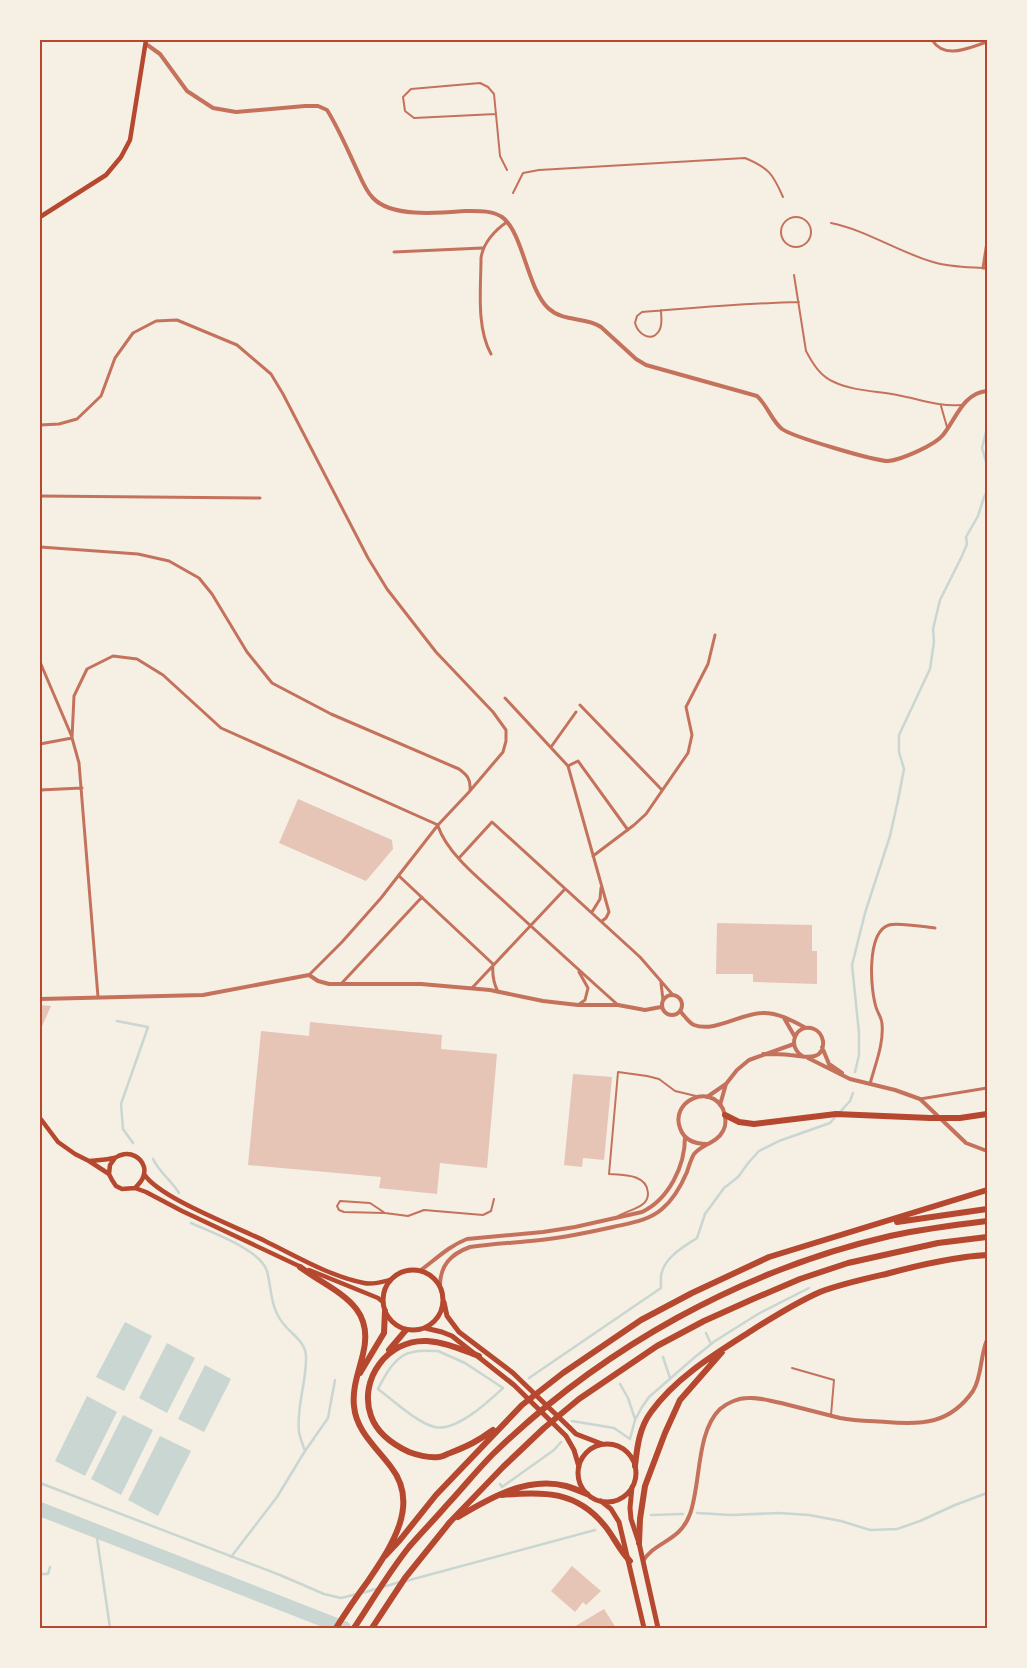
<svg xmlns="http://www.w3.org/2000/svg" width="1027" height="1668" font-family="'Sofia Sans Condensed',sans-serif">
<rect width="100%" height="100%" fill="#f6efe4"/>
<path fill="#c9d6d2" d="M 125,1322 L 152,1336 L 124,1391 L 96,1377 Z
M 167,1343 L 195,1358 L 167,1413 L 139,1398 Z
M 205,1365 L 231,1379 L 204,1432 L 178,1419 Z
M 87,1396 L 117,1412 L 85,1476 L 55,1461 Z
M 123,1415 L 153,1430 L 121,1495 L 91,1479 Z
M 160,1436 L 191,1451 L 158,1516 L 128,1500 Z"/>
<g fill="none" stroke-linecap="round" stroke-linejoin="round">
<path stroke="#c9d6d2" stroke-width="2.5" d="M 987,428 L 982,448 L 987,465
M 117,1021 L 148,1027 L 121,1104 L 123,1129 L 133,1143
M 855,1072 L 859,1055 L 859,1033 L 852,965 L 865,913 L 890,836 L 898,800 L 904,769 L 899,752 L 899,735 L 930,669 L 934,642 L 933,629 L 940,600 L 962,556 L 967,544 L 966,537 L 978,516 L 984,497 L 987,492
M 840,1112 L 850,1101 L 853,1093
M 153,1159 C 159,1172 171,1180 179,1193
M 191,1223 C 210,1232 260,1249 267,1271 C 271,1287 271,1306 280,1319 C 288,1333 305,1339 306,1356 C 307,1381 296,1407 299,1432 C 300,1438 303,1445 305,1451
M 706,1333 L 711,1344
M 438,1351 L 465,1363 L 503,1388 C 489,1401 456,1432 435,1427 C 417,1423 393,1400 378,1389 C 385,1375 396,1354 413,1352 C 421,1350 430,1351 438,1351 Z
M 663,1357 L 670,1378
M 529,1378 L 661,1288 C 661,1283 660,1276 662,1272 C 666,1256 685,1246 697,1238 L 705,1214 L 724,1188 L 738,1177 L 749,1162 L 759,1151 L 779,1141 L 830,1123 L 836,1116
M 620,1384 L 628,1398 L 635,1419
M 572,1421 L 614,1428 L 630,1439 L 635,1420 L 642,1407 L 649,1397 L 695,1357 L 715,1341 L 758,1314 L 809,1288
M 40,1483 L 280,1575 L 324,1594 L 341,1598 L 357,1594
M 500,1484 L 502,1487 L 554,1450 L 561,1442
M 697,1513 L 731,1515 L 779,1513 L 809,1515 L 841,1521 L 870,1530 L 897,1529 L 920,1521 L 955,1505 L 987,1493
M 651,1515 L 683,1514
M 96,1531 L 110,1628
M 231,1557 L 277,1497 L 305,1451 L 328,1418 L 335,1380
M 40,1574 L 48,1574 L 50,1567
M 406,1581 L 595,1530
M 362,1593 L 400,1582"/>
<path stroke="#c9d6d2" stroke-width="14" d="M 40,1509 L 344,1628"/>
</g>
<path fill="#e6c5b7" d="M 298,799 L 392,840 L 393,849 L 366,881 L 279,843 Z
M 717,923 L 812,925 L 812,951 L 817,951 L 817,984 L 753,982 L 753,974 L 716,974 Z
M 40,1005 L 51,1006 L 40,1031 Z
M 310,1022 L 442,1035 L 441,1049 L 497,1054 L 487,1168 L 440,1163 L 437,1194 L 379,1188 L 381,1177 L 248,1165 L 261,1031 L 309,1036 Z
M 573,1074 L 612,1077 L 604,1160 L 583,1158 L 582,1167 L 564,1165 Z
M 572,1566 L 601,1591 L 586,1605 L 583,1602 L 575,1612 L 551,1591 Z
M 604,1609 L 616,1628 L 575,1628 L 574,1627 Z"/>
<g fill="none" stroke-linecap="round" stroke-linejoin="round">
<path stroke="#c5725c" stroke-width="2" d="M 496,114 L 414,118 L 405,111 L 403,97 L 411,89 L 480,83 L 488,87 L 494,94 L 500,156 L 507,170
M 513,193 L 523,173 L 539,170 L 745,158 C 769,168 773,174 783,197
M781 232a15 15 0 1 1 30 0a15 15 0 1 1-30 0Z
M 831,223 C 866,230 898,252 933,262 C 949,267 966,267 983,268
M 794,275 L 806,351 C 813,364 820,376 834,382 C 853,391 876,391 897,395 C 919,399 939,407 961,405
M 661,310 C 661,317 663,325 659,331 C 651,343 638,334 635,323 L 637,316 L 642,312 C 694,308 746,303 799,302
M 941,406 L 947,427
M 385,1213 L 370,1203 L 340,1201 L 337,1206 L 339,1210 L 344,1212 L 385,1213 L 408,1216 L 424,1210 L 483,1215 L 491,1211 L 494,1199
M 618,1216 C 625,1212 637,1209 643,1204 C 647,1201 648,1198 648,1193 C 647,1174 623,1175 609,1174 L 618,1072 L 647,1076 L 659,1079 L 675,1091 L 696,1096
M 792,1368 L 834,1380 L 831,1415"/>
<path stroke="#c5725c" stroke-width="3" d="M 932,40 C 945,60 968,48 987,42
M 987,242 L 983,268 L 987,268
M 394,252 L 482,248
M 491,354 C 476,327 481,287 481,258 C 483,243 495,230 507,222
M 40,425 L 59,424 L 77,419 L 101,396 L 115,358 L 133,333 L 156,321 L 177,320 L 237,345 L 271,374 L 283,394 L 368,558 L 387,589 L 436,652 L 493,712 L 506,730 L 506,741 L 503,752 L 469,792 L 438,825 L 381,898 L 342,942 L 309,975
M 40,496 L 260,498
M 40,547 L 138,554 L 169,561 L 199,578 L 212,594 L 247,652 L 272,683 L 331,714 L 459,769 C 467,775 471,779 470,790
M 40,662 L 72,737
M 505,698 L 568,766 L 609,912 L 606,918 L 602,921
M 580,705 L 662,790
M 40,744 L 72,738
M 551,747 L 576,712
M 568,766 L 578,761 L 628,830
M 40,790 L 82,788
M 438,826 C 448,856 485,883 508,905 C 545,939 581,972 618,1005
M 593,856 L 634,825 L 646,814 L 688,753 L 692,735 L 686,707 L 708,664 L 715,635
M 459,858 L 492,822 L 640,957 L 673,995
M 399,876 L 493,964
M 592,912 L 600,899 L 601,888
M 493,965 C 492,975 493,982 498,992
M 661,983 L 663,1000
M 341,984 L 422,897
M 472,988 L 565,889
M 98,997 L 79,763 L 72,738 L 74,696 L 87,669 L 113,656 L 137,659 L 163,675 L 221,728 L 438,825
M 578,1005 L 585,1000 L 588,988 L 579,972
M 870,1084 C 875,1065 884,1044 882,1024 C 882,1019 879,1015 877,1010 C 870,992 866,932 889,925 C 897,922 925,927 935,928
M 920,1099 L 987,1088"/>
<path stroke="#c5725c" stroke-width="4" d="M 146,44 L 160,54 L 187,91 L 213,108 L 236,112 L 305,106 L 318,106 L 327,110 C 339,129 348,151 358,172 C 362,181 366,191 373,198 C 392,218 440,213 465,211 C 477,211 491,210 502,217 C 523,232 527,288 548,308 C 564,323 585,316 601,327 L 636,359 L 646,365 L 757,396 C 768,406 771,420 782,429 C 793,437 875,461 888,461 C 901,460 935,445 943,435 C 956,419 963,393 987,391
M662 1005a10 10 0 1 1 20 0a10 10 0 1 1-20 0Z
M 40,999 L 203,995 L 309,975 L 318,981 L 329,984 L 421,984 L 490,990 L 543,1001 L 578,1005 L 618,1005 L 645,1010 L 661,1007
M 680,1011 C 684,1015 689,1023 694,1025 C 714,1033 742,1013 762,1013 C 777,1012 793,1021 806,1028
M 784,1018 L 795,1037
M 822,1047 L 829,1064 L 842,1073
M 763,1054 C 772,1054 781,1054 790,1055 C 802,1056 825,1063 823,1041 C 822,1036 819,1031 814,1029 C 796,1022 785,1047 804,1057
M 808,1058 L 850,1079 L 895,1090 L 920,1099 L 966,1143 L 987,1151
M 707,1097 L 726,1084 L 737,1070 L 749,1060 L 794,1044
M 720,1105 L 726,1084
M 421,1270 C 436,1259 449,1246 467,1239 L 543,1232 L 575,1227 L 642,1212 C 669,1199 685,1166 685,1137
M 440,1286 C 440,1265 451,1254 470,1247 C 490,1244 510,1243 531,1241 C 558,1239 586,1233 613,1227 C 630,1223 648,1221 662,1209 C 674,1199 681,1186 687,1172 C 689,1166 691,1159 694,1154 C 702,1144 717,1143 723,1131 C 727,1124 726,1117 723,1109 C 710,1083 670,1101 680,1128 C 684,1140 695,1144 707,1144
M 643,1561 C 655,1541 680,1542 690,1514 C 701,1484 696,1432 720,1409 C 727,1403 738,1398 748,1398 C 759,1397 770,1401 781,1403 C 801,1408 821,1413 840,1418 C 855,1421 871,1421 886,1422 C 922,1425 950,1424 973,1391 C 982,1377 980,1356 987,1340"/>
<path stroke="#b5482f" stroke-width="4.5" d="M 40,217 L 106,175 L 121,157 L 130,140 L 146,40
M 40,1118 L 58,1142 L 75,1154 L 89,1161 L 109,1174
M 115,1158 L 110,1165 L 109,1174 L 112,1180 L 116,1186 L 122,1189 L 135,1188 L 146,1192 L 182,1211 L 301,1267
M 89,1161 C 97,1160 106,1160 114,1158 C 118,1157 117,1156 121,1155 C 131,1152 141,1157 144,1167 C 146,1176 141,1182 135,1188
M 144,1174 C 159,1198 237,1227 265,1241 C 296,1256 329,1276 364,1283 C 372,1285 382,1282 390,1280
M 309,1270 L 378,1298 L 383,1302"/>
<path stroke="#b5482f" stroke-width="5" d="M383 1300a30 30 0 1 1 60 0a30 30 0 1 1-60 0Z
M 444,1302 L 447,1316 L 459,1332 L 513,1373 L 570,1428 L 576,1434 L 602,1444
M 425,1328 L 442,1332 L 452,1336 L 514,1385 L 566,1436 L 574,1450 L 579,1467
M578 1473a29 29 0 1 1 58 0a29 29 0 1 1-58 0Z
M 632,1487 L 630,1508 L 631,1519 L 639,1543 L 658,1628
M 601,1501 L 611,1509 L 619,1522 L 644,1628"/>
<path stroke="#b5482f" stroke-width="6" d="M 725,1115 L 739,1122 L 754,1124 L 836,1114 L 930,1118 L 960,1118 L 987,1114
M 897,1222 L 987,1209
M 300,1267 C 333,1292 376,1303 363,1354 C 359,1371 352,1388 354,1406 C 356,1431 377,1448 391,1467 C 421,1505 390,1548 368,1581 C 357,1596 346,1612 336,1628
M 389,1350 L 406,1330
M 479,1356 C 462,1350 445,1342 427,1341 C 388,1339 358,1379 371,1416 C 377,1433 394,1445 409,1452 C 417,1455 430,1458 439,1457 C 442,1457 447,1454 450,1453 C 468,1446 478,1441 493,1430
M 360,1373 L 384,1333 L 385,1311
M 635,1466 C 637,1448 639,1428 651,1412 C 676,1377 715,1354 751,1331 C 773,1317 795,1303 820,1292 C 841,1284 864,1279 886,1274 C 919,1265 953,1257 987,1255
M 502,1495 C 544,1491 577,1491 605,1526 C 614,1537 619,1550 630,1561
M 458,1517 C 490,1498 527,1476 566,1486 C 573,1488 580,1491 587,1494
M 639,1543 L 640,1519 L 645,1486 L 665,1433 L 680,1400 L 722,1352
M 385,1556 L 400,1540 L 436,1495 L 522,1405 L 563,1373 L 641,1320 L 692,1293 L 769,1257 L 987,1190
M 354,1628 C 372,1601 389,1572 409,1547 C 421,1533 434,1520 446,1506 C 462,1489 477,1470 493,1454 C 602,1348 742,1270 890,1236 C 922,1229 954,1225 987,1221
M 372,1628 L 405,1578 L 450,1522 L 503,1467 L 544,1428 L 579,1399 L 657,1346 L 704,1321 L 753,1299 L 800,1279 L 848,1263 L 938,1243 L 987,1237"/>
</g>
<rect width="1027" height="1668" fill="none" stroke="#f6efe4" stroke-width="82"/>
<rect x="41" y="41" width="945" height="1586" fill="none" stroke="#b5482f" stroke-width="2"/>
</svg>
